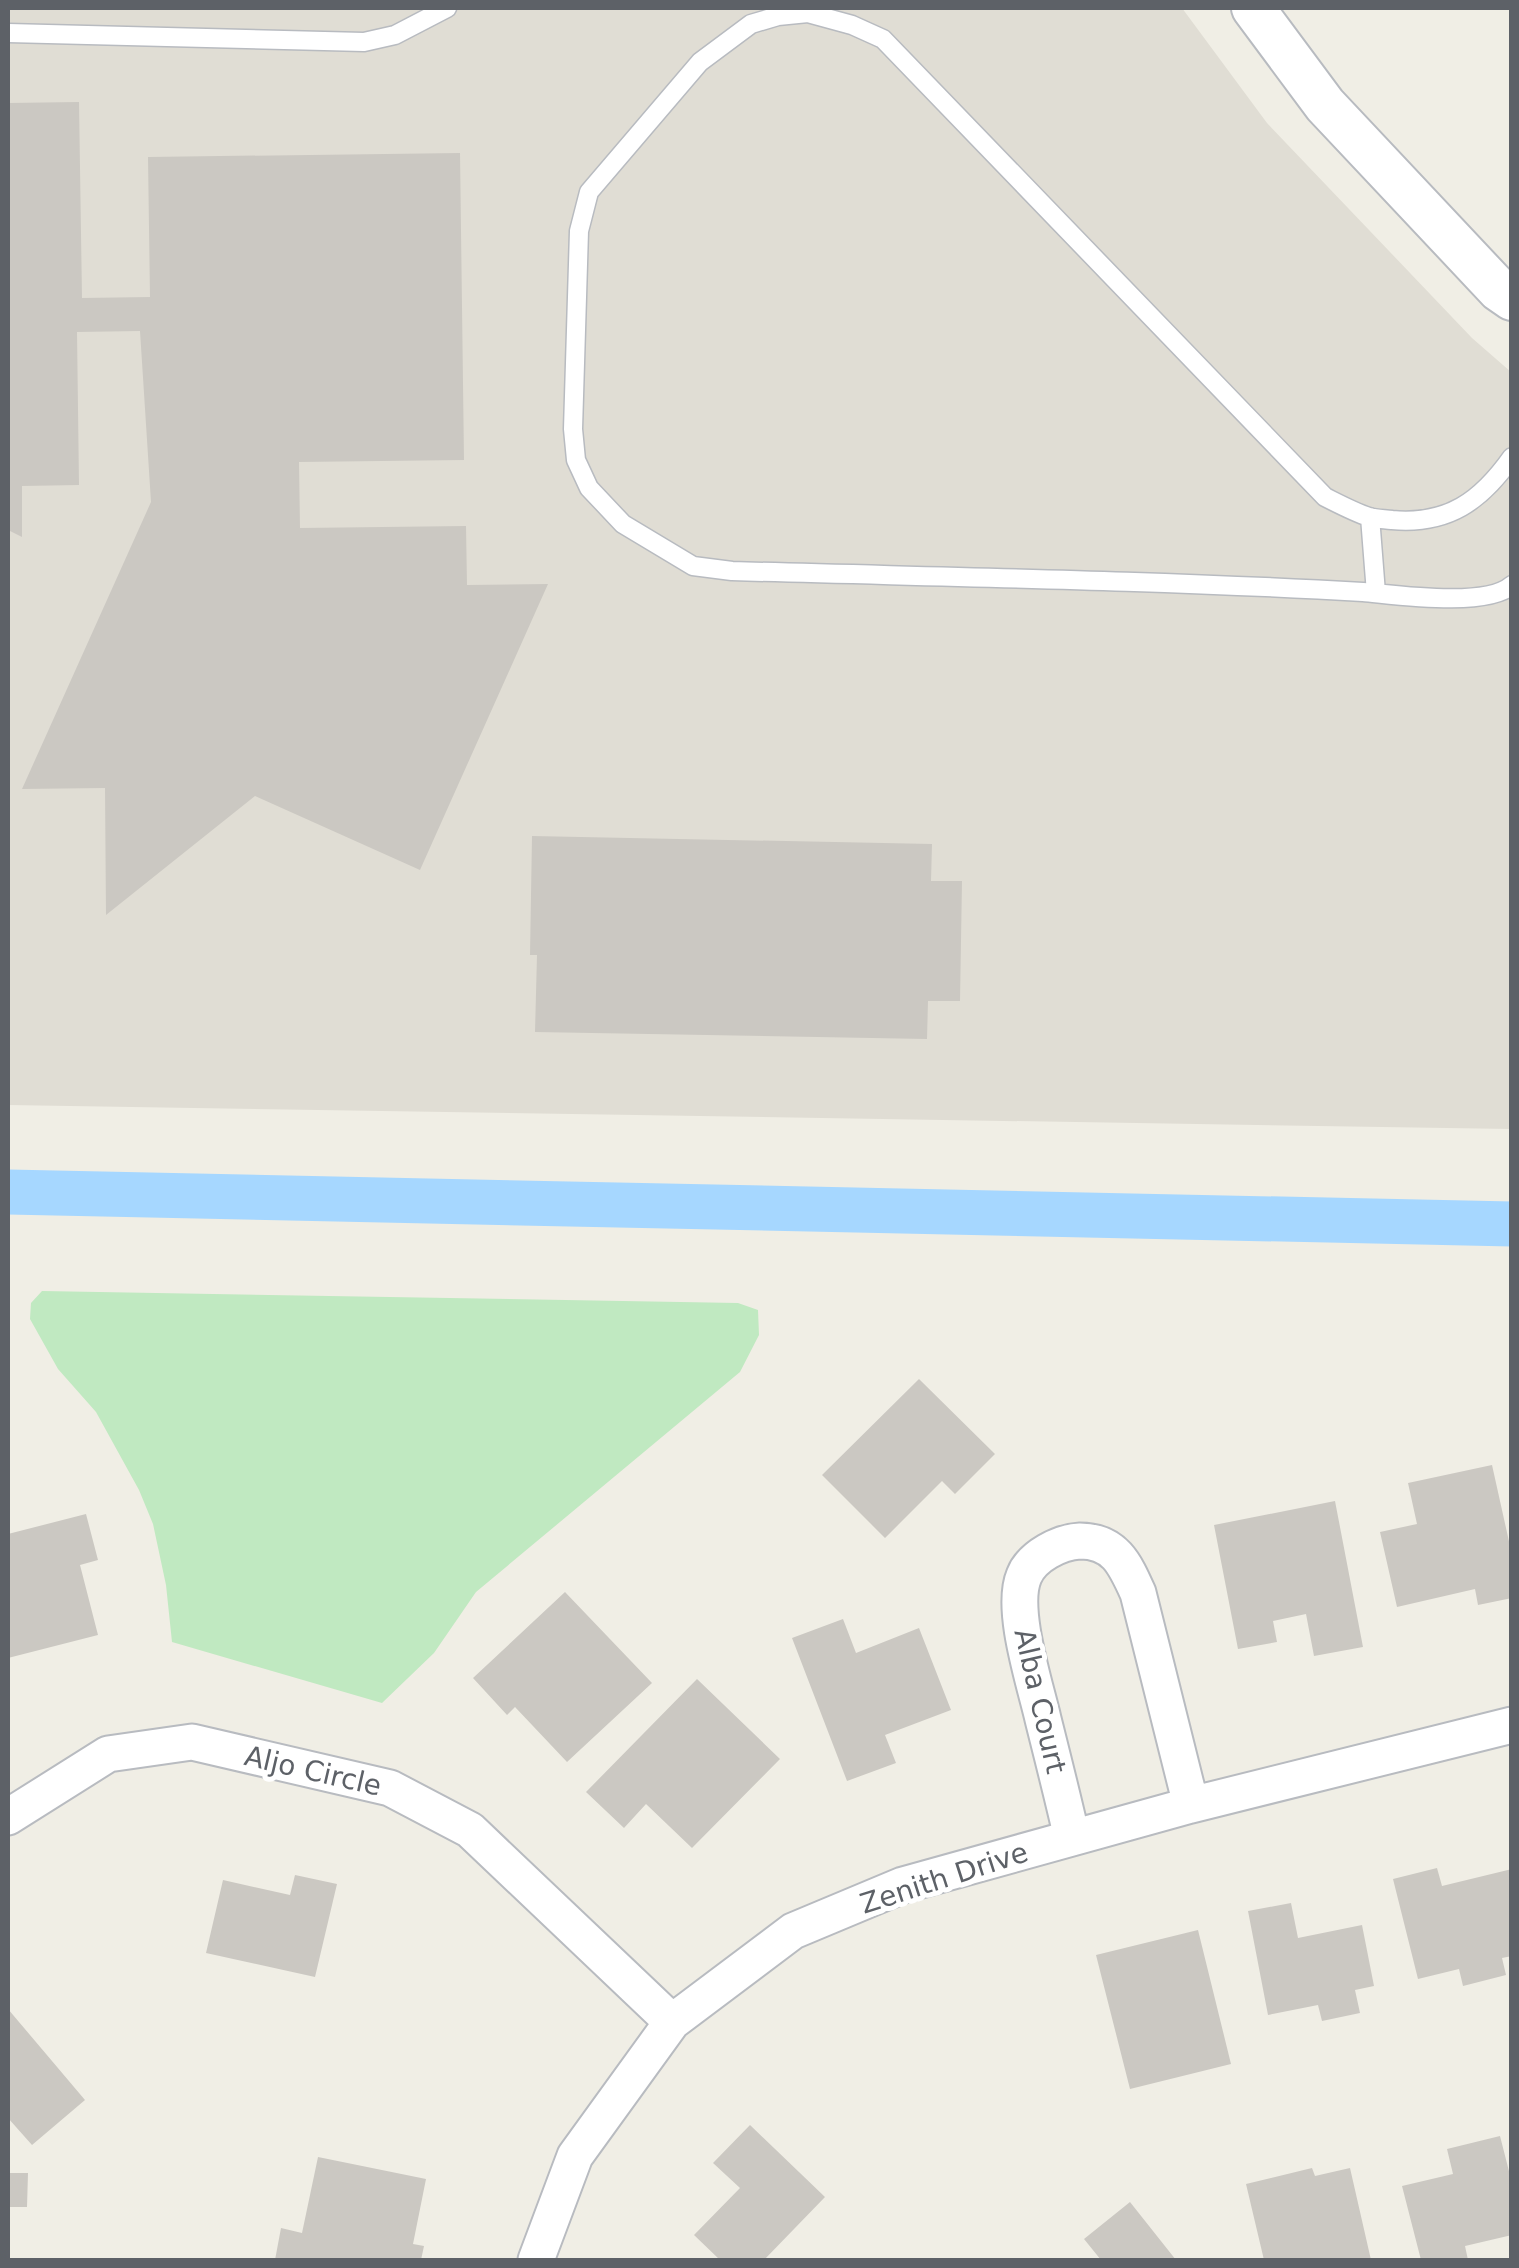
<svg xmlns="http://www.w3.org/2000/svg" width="1519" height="2268" font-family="'DejaVu Sans',sans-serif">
<rect width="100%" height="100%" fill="#f0eee5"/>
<path fill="#e0ddd4" d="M 8,8 L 1182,8 L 1267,123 L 1472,338 L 1511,372 L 1511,1129 L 8,1105 Z"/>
<path fill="#c0e9c1" d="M 42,1291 L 738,1303 L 758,1310 L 759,1335 L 740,1372 L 476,1592 L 434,1653 L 382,1703 L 172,1642 L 166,1585 L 153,1524 L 139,1490 L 96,1412 L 58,1369 L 30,1319 L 31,1303 Z"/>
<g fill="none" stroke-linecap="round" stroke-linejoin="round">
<path stroke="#a6d7ff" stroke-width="45" d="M 8,1192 L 1512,1224"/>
</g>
<path fill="#cbc8c2" d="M 79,102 L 82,298 L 150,297 L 148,157 L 460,153 L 464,460 L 299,462 L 300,528 L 466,526 L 467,585 L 548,584 L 420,870 L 255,796 L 106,915 L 105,788 L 22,789 L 151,502 L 140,331 L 77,332 L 79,485 L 22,486 L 22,537 L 8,530 L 8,103 Z
M 532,836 L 932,844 L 931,881 L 962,881 L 960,1001 L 928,1001 L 927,1039 L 535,1032 L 537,955 L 530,955 Z
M 919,1379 L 995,1454 L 955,1494 L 942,1481 L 885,1538 L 822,1475 Z
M 1492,1465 L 1512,1555 L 1512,1598 L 1478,1605 L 1475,1589 L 1397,1607 L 1380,1532 L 1417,1524 L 1408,1483 Z
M 1335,1501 L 1363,1647 L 1314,1656 L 1306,1614 L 1273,1621 L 1277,1642 L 1238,1649 L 1214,1525 Z
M 86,1514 L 98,1560 L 80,1565 L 98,1635 L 8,1658 L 8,1534 Z
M 565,1592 L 652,1683 L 567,1762 L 515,1707 L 507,1715 L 473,1678 Z
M 843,1619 L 856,1653 L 919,1628 L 951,1710 L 885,1735 L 896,1763 L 847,1781 L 792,1638 Z
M 697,1679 L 780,1759 L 692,1848 L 646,1804 L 624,1828 L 586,1792 Z
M 1437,1868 L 1442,1886 L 1512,1869 L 1512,1956 L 1502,1958 L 1506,1975 L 1463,1986 L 1459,1969 L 1418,1979 L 1393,1879 Z
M 295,1875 L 337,1884 L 315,1977 L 206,1953 L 223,1880 L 290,1895 Z
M 1291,1903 L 1298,1938 L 1362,1925 L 1374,1986 L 1355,1990 L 1360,2013 L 1322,2021 L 1318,2005 L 1268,2015 L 1248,1911 Z
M 1198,1930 L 1231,2064 L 1130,2089 L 1096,1955 Z
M 8,2009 L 85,2100 L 32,2145 L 8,2118 Z
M 750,2125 L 825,2197 L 764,2260 L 720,2260 L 694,2235 L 740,2188 L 713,2163 Z
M 1500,2136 L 1512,2183 L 1512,2235 L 1465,2246 L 1468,2260 L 1421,2260 L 1402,2186 L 1453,2174 L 1447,2149 Z
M 318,2157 L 426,2179 L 413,2244 L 424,2246 L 421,2260 L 275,2260 L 281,2228 L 302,2233 Z
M 1312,2168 L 1315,2176 L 1350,2168 L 1371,2260 L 1264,2260 L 1246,2184 Z
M 8,2173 L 28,2173 L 27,2207 L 8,2207 Z
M 1130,2202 L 1176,2260 L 1101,2260 L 1084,2239 Z"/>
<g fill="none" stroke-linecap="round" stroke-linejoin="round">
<defs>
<path id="service" d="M 8,33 L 364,42 L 395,35 L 447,8
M 1512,457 C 1481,501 1448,525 1392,520 C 1385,519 1376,519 1369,517 C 1354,512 1339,504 1325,497 L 883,39 L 852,25 L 808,13 L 778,16 L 751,24 L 700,62 L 589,192 L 579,231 L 573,429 L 576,460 L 589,488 L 623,524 L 693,566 L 732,571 C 942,577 1153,580 1363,592 C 1397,595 1486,608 1512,585
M 1370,517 L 1376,593"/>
<path id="minor" d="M 8,1817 L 108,1754 L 192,1742 L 390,1788 L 470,1830 L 672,2022
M 1072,1838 C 1063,1798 1053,1759 1043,1719 C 1035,1684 1010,1609 1024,1576 C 1032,1556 1060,1542 1080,1541 C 1115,1541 1125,1564 1138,1593 L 1191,1805
M 536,2260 L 575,2156 L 672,2022 L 793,1931 L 903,1885 L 1191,1805 L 1512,1725"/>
<path id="tertiary" d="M 1253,8 L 1325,105 L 1499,290 L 1512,299"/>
</defs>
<use href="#service" stroke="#b8bbc0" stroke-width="21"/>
<use href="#minor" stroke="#b8bbc0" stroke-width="39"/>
<use href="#tertiary" stroke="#b8bbc0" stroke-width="46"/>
<use href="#service" stroke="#fff" stroke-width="18"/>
<use href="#minor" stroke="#fff" stroke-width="35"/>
<use href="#tertiary" stroke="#fff" stroke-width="42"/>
</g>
<g text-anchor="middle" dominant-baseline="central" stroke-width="10" stroke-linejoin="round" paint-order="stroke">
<g font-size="28" fill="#5d6167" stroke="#fff">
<text transform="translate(1040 1701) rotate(77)">Alba Court</text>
<text transform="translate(313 1771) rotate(13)">Aljo Circle</text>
<text transform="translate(944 1878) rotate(-18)">Zenith Drive</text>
</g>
</g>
<rect width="1519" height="2268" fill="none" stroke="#5d6167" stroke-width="20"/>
</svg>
